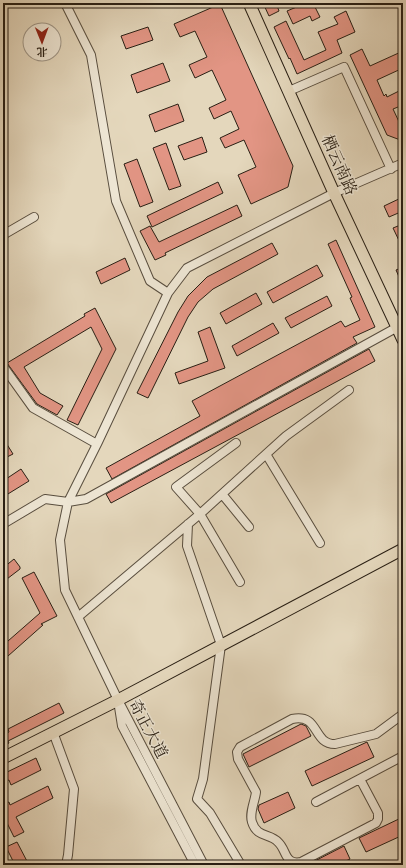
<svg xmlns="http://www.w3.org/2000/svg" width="406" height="868" font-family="'Libre Bodoni','Noto Serif SC',serif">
<rect width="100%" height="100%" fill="#e4d7bc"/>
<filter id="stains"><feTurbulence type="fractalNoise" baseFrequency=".005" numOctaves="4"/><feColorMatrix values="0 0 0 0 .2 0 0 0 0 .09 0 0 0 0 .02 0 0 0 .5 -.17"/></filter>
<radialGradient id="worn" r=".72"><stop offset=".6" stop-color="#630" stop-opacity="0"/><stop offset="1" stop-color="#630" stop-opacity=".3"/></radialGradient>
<path fill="#e29584" stroke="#291f14" d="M 263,3 L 276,3 L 279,11 L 269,16 Z
M 306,3 L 313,3 L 320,17 L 312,21 L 310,16 L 293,24 L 287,11 Z
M 220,4 L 293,166 L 288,187 L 251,204 L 238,175 L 256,167 L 244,140 L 225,148 L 220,138 L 239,129 L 231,111 L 214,119 L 209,108 L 226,100 L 212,70 L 195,78 L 189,65 L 207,57 L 195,31 L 180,37 L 174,24 Z
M 346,11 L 355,32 L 337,40 L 342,53 L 297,74 L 290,58 L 289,59 L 274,27 L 286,21 L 304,60 L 326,50 L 318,32 L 338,24 L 334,17 Z
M 148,27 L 153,40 L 126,49 L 121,36 Z
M 362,49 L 370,66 L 403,51 L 403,68 L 377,80 L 384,96 L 386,94 L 387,97 L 403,89 L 403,105 L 393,109 L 400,124 L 403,123 L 403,141 L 387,135 L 350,55 Z
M 163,63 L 170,81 L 137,93 L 131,75 Z
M 178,104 L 184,121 L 155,132 L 149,115 Z
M 202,137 L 207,152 L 184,160 L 178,146 Z
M 166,143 L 181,186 L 169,190 L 153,148 Z
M 137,159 L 153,202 L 140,207 L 124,164 Z
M 218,182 L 223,193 L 152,227 L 147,216 Z
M 403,197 L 403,211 L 389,217 L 384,206 Z
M 237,205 L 242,216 L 165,253 L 166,255 L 155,260 L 140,231 L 150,226 L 159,242 Z
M 403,224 L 403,249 L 393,228 Z
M 336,240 L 375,327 L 353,337 L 357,343 L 112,479 L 106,468 L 200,416 L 192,401 L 341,321 L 345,327 L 360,320 L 350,298 L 352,297 L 328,244 Z
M 272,243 L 278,254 L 213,289 L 198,302 L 188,317 L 148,398 L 137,393 L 178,312 L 188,296 L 207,277 Z
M 125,258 L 130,270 L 101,284 L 96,272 Z
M 317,265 L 323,276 L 273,303 L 267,292 Z
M 403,267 L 403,286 L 396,270 Z
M 256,293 L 262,304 L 226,324 L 220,313 Z
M 327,296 L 332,306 L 291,328 L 285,318 Z
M 95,308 L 116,349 L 78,425 L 67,420 L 102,349 L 91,327 L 24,367 L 40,393 L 63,406 L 57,415 L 37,404 L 7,363 L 85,316 L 84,314 Z
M 273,323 L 279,333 L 237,356 L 232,346 Z
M 210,327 L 225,368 L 179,384 L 175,373 L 208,361 L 198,332 Z
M 369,349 L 375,361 L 111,503 L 106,494 Z
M 3,438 L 13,454 L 3,459 Z
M 21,469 L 29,481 L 3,497 L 3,481 Z
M 14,559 L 20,567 L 20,569 L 3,582 L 3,568 Z
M 34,572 L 57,616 L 41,624 L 43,625 L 8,656 L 3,650 L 3,635 L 8,641 L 40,613 L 22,578 Z
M 59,703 L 64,713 L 8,741 L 9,743 L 3,746 L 3,730 L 5,734 L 9,732 L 8,729 Z
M 301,724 L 306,726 L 311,736 L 249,767 L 243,754 Z
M 367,742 L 374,757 L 312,786 L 305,771 Z
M 36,758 L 41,770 L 11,785 L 9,780 L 3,782 L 3,774 Z
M 48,786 L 53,798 L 16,817 L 24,832 L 14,837 L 3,815 L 3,804 L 9,802 L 10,805 Z
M 288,792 L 295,808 L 264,823 L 258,809 L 259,805 Z
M 403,817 L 403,835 L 366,852 L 359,838 Z
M 17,842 L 29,865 L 15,865 L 6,847 Z
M 344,846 L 350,859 L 338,865 L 307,865 Z"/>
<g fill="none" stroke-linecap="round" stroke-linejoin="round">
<defs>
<path id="minor" d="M 65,3 L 91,55 L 116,201 L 150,281 L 168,293
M 289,91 L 344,67 L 391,169
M 3,235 L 34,217
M 3,366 L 33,408 L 97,444
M 236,443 L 176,487 L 200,514 L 240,582
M 266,454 L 320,543
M 222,494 L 249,527
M 3,524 L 45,499 L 68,502 L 86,499 L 403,324
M 188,524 L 187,546 L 221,645 L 203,779 L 197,799 L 210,813 L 241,865
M 78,617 L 200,514 L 286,436 L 349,390
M 119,707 L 122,726 L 195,865
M 53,732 L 74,789 L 68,855 L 66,865
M 360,779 L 378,813 L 378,819 L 376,823 L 301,862 C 284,865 287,850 278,842 C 270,833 257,838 252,822 C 249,813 255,801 256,792 L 238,759 L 237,752 L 240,747 L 292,719 C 320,713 312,744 335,744 L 376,734 L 403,714
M 316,802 L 403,756
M 204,865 L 118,700 L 65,590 L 60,540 L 68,502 L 97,444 L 168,293 L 187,268 L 334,193 L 403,163"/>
<path id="major" d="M 249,3 L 334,193 L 403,340
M 3,758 L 118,700 L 403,549"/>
</defs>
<use href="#minor" stroke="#584d3e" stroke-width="10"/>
<use href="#major" stroke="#291f14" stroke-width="13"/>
<use href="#minor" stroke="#ede5d3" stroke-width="8"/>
<use href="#major" stroke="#e4d7bc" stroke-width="11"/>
</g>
<g text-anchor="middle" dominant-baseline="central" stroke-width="3" stroke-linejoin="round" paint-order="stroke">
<g font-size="16" fill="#291f14" stroke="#ede5d3">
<text transform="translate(339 165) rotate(66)">栖云南路</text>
<text transform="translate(148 729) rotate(62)">奇正大道</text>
</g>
</g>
<rect width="406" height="868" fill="none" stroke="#e4d7bc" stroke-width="16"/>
<rect x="4" y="4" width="398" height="860" fill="none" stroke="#291f14" stroke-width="2"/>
<rect x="8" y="8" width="390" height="852" fill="none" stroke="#291f14"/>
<g transform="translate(42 42) rotate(179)"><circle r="19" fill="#ede5d3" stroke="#9f9687"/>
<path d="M0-3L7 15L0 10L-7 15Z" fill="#8f2418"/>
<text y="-6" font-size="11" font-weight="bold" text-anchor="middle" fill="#291f14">北</text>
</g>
<rect width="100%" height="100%" filter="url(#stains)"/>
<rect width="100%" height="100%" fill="url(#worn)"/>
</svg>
